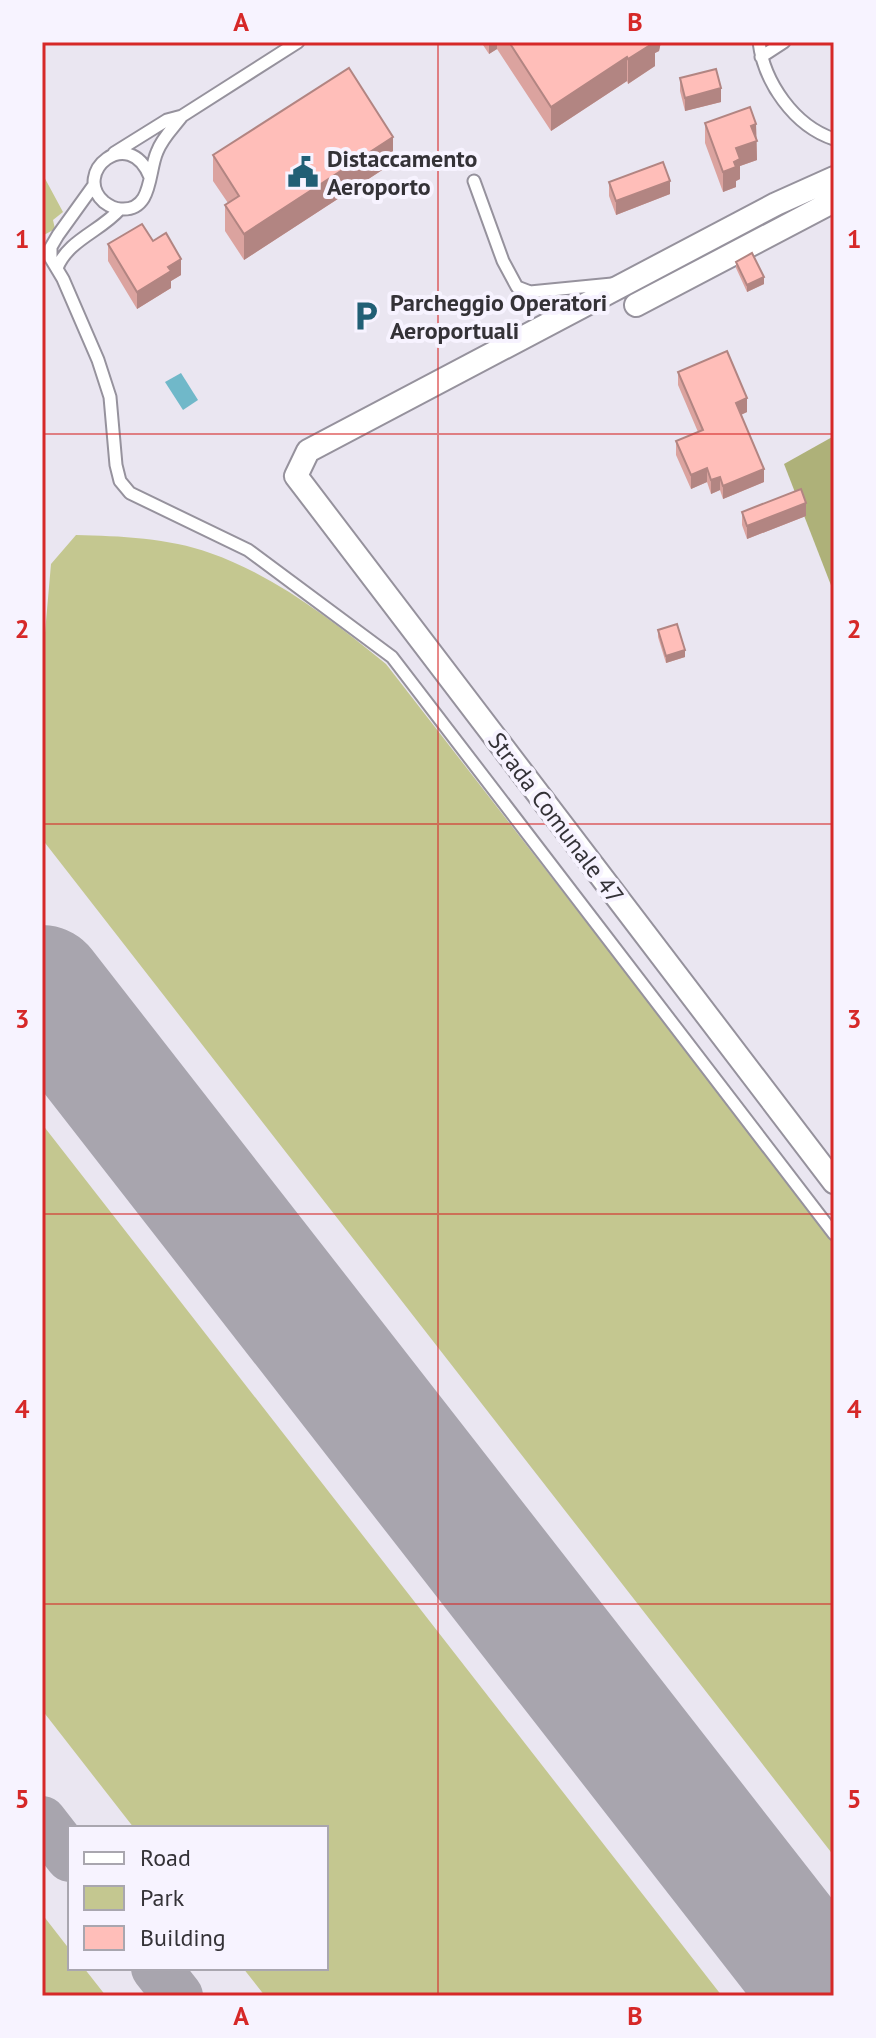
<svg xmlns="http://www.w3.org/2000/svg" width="876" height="2038" font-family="'PT Sans',sans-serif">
<rect width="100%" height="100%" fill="#eae6f1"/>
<path fill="#c4c790" d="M 42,173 L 63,212 L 53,220 L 55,229 L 42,236 Z
M 76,535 C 120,536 169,538 210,553 C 276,576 333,621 386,664 L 834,1241 L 834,1856 L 42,839 L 42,667 L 51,564 Z
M 42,1124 L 722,1996 L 265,1996 L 243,1968 L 326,1968 L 326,1828 L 134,1828 L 42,1710 Z
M 42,1914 L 70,1950 L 70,1968 L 84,1968 L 106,1996 L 42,1996 Z"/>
<path fill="#aeb179" d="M 834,436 L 834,593 L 784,464 Z"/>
<path fill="#70b8c9" d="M 181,373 L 198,400 L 183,410 L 165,382 Z"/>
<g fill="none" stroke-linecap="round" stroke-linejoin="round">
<path stroke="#a8a5ae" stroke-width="50" d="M 42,994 L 57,1007
M 42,1821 L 70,1857
M 156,1968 L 178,1996"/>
<path stroke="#a8a5ae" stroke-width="126" d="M 42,988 L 828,1996"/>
<defs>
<path id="lane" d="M 759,42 C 764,82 794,126 834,139
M 761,57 L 784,42
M 114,153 L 167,120 L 182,116 L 298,42
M 150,177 C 129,124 71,173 104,202 C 108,205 114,209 121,209 C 153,211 148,172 157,152 C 162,138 174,127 182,116
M 474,181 L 503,261 L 517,287 L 530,292 L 612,284
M 94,185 L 58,235 L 51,247 L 51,259 L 63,279 L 98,360 L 110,397 L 116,465 L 120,481 L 130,493 L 248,550 L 392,657 L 834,1234
M 57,268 C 68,240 101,231 120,209"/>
<path id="street" d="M 834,178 L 776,204 L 308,451 L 296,476 L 834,1182
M 636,305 L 834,201"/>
</defs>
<use href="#lane" stroke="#96929d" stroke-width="15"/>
<use href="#street" stroke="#96929d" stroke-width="26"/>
<use href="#lane" stroke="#fff" stroke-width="11"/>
<use href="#street" stroke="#fff" stroke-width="22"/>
</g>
<path fill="#dba39f" d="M 481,42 L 661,42 L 659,51 L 655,53 L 655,66 L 628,84 L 627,81 L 551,131 L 497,49 L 489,54 Z
M 680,78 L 721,102 L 685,111 L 680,91 Z
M 705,123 L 756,124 L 757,160 L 740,166 L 740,179 L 736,181 L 736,187 L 723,192 L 705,143 Z
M 213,155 L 393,163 L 244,260 L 225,231 L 225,205 L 228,203 L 213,181 Z
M 609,182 L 670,194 L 616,215 L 609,196 Z
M 153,241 L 181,275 L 171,281 L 171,288 L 137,309 L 108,261 L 108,244 Z
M 736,262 L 764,284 L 747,292 L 736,268 Z
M 678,372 L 747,412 L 741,415 L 764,482 L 723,499 L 720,490 L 711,494 L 707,482 L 691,489 L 676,455 L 676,441 L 698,432 L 678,385 Z
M 742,512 L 806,516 L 747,539 L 742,525 Z
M 658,630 L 685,657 L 666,663 L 658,637 Z"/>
<path fill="#b28582" d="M 489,42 L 497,42 L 497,49 L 489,54 Z
M 649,42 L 661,42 L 659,51 L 655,53 L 655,66 L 628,84 L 628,59 Z
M 627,57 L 627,81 L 551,131 L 551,107 Z
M 721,88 L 721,102 L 685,111 L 685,98 Z
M 756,124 L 757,160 L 740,166 L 740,179 L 736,181 L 736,187 L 723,192 L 723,172 L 736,148 L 751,126 Z
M 393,137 L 393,163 L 244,260 L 244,234 Z
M 670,181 L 670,194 L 616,215 L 616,201 Z
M 181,259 L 181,275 L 171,281 L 171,288 L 137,309 L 137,292 L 168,267 Z
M 764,277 L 764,284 L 747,292 L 747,285 Z
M 747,398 L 747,412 L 736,417 L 736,403 Z
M 707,468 L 707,482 L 691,489 L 691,475 Z
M 764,469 L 764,482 L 723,499 L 723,486 Z
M 720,477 L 720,490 L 711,494 L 711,480 Z
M 806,503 L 806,516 L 747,539 L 747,526 Z
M 685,650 L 685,657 L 666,663 L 666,656 Z"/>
<path fill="#ffbeb9" stroke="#b28582" stroke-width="2" d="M 509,42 L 655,42 L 628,59 L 627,57 L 551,107 Z
M 349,68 L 393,137 L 244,234 L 225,205 L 239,196 L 213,155 Z
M 716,69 L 721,88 L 685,98 L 680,78 Z
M 750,107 L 756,124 L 751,126 L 757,141 L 736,148 L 740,159 L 734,162 L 736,167 L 723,172 L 705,123 Z
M 663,162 L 670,181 L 616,201 L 609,182 Z
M 142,224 L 153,241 L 166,233 L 181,259 L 168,267 L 171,271 L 137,292 L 108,244 Z
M 752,253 L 764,277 L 747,285 L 736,262 Z
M 727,351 L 747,398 L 736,403 L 764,469 L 723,486 L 720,477 L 711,480 L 707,468 L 691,475 L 676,441 L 703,430 L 678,372 Z
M 801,489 L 806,503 L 747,526 L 742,512 Z
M 677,624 L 685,650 L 666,656 L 658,630 Z"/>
<path fill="none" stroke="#d62828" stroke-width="2" stroke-opacity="0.55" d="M 438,42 L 438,1996M 42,434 L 834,434M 42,824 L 834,824M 42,1214 L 834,1214M 42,1604 L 834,1604"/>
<defs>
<symbol id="civic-bare" viewBox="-9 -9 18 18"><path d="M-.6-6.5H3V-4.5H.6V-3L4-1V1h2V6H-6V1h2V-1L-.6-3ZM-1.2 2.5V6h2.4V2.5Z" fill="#215f75" stroke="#f7f3ff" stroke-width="2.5" paint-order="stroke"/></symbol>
<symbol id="parking-bare" viewBox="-9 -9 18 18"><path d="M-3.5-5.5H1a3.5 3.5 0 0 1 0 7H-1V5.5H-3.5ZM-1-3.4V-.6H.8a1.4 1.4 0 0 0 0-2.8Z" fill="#215f75" stroke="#f7f3ff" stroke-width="2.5" paint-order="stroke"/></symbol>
</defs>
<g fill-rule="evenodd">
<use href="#civic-bare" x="281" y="150" width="44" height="44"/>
<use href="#parking-bare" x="344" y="294" width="44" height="44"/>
</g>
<g text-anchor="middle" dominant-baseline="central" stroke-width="8" stroke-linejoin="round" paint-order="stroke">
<g font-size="24" font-weight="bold" fill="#343237" stroke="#f7f3ff" text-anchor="start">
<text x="327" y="158">Distaccamento<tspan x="327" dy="28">Aeroporto</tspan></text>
<text x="390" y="302">Parcheggio Operatori<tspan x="390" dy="28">Aeroportuali</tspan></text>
</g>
<g font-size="24" fill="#343237" stroke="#f7f3ff">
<text transform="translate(556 818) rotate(53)">Strada Comunale 47</text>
</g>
</g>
<rect width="876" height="2038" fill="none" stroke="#f7f3ff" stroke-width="88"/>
<rect x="68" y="1826" width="260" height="144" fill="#f7f3ff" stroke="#a9a6af" stroke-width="2"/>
<rect x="84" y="1852" width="40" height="12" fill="#ffffff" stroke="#a9a6af" stroke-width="2"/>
<text x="140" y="1866" font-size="24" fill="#343237">Road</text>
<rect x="84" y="1886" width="40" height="24" fill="#c4c790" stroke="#a9a6af" stroke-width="2"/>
<text x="140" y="1906" font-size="24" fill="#343237">Park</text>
<rect x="84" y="1926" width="40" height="24" fill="#ffbeb9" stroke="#a9a6af" stroke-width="2"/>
<text x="140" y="1946" font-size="24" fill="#343237">Building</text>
<rect x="44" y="44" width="788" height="1950" fill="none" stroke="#d62828" stroke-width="3"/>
<g font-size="26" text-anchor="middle" font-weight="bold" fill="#d62828">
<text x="241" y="31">A</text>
<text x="635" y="31">B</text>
<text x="22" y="248">1</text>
<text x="854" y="248">1</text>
<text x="22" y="638">2</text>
<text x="854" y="638">2</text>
<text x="22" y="1028">3</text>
<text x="854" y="1028">3</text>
<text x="22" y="1418">4</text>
<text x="854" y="1418">4</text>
<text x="22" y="1808">5</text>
<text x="854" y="1808">5</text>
<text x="241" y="2025">A</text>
<text x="635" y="2025">B</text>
</g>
</svg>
